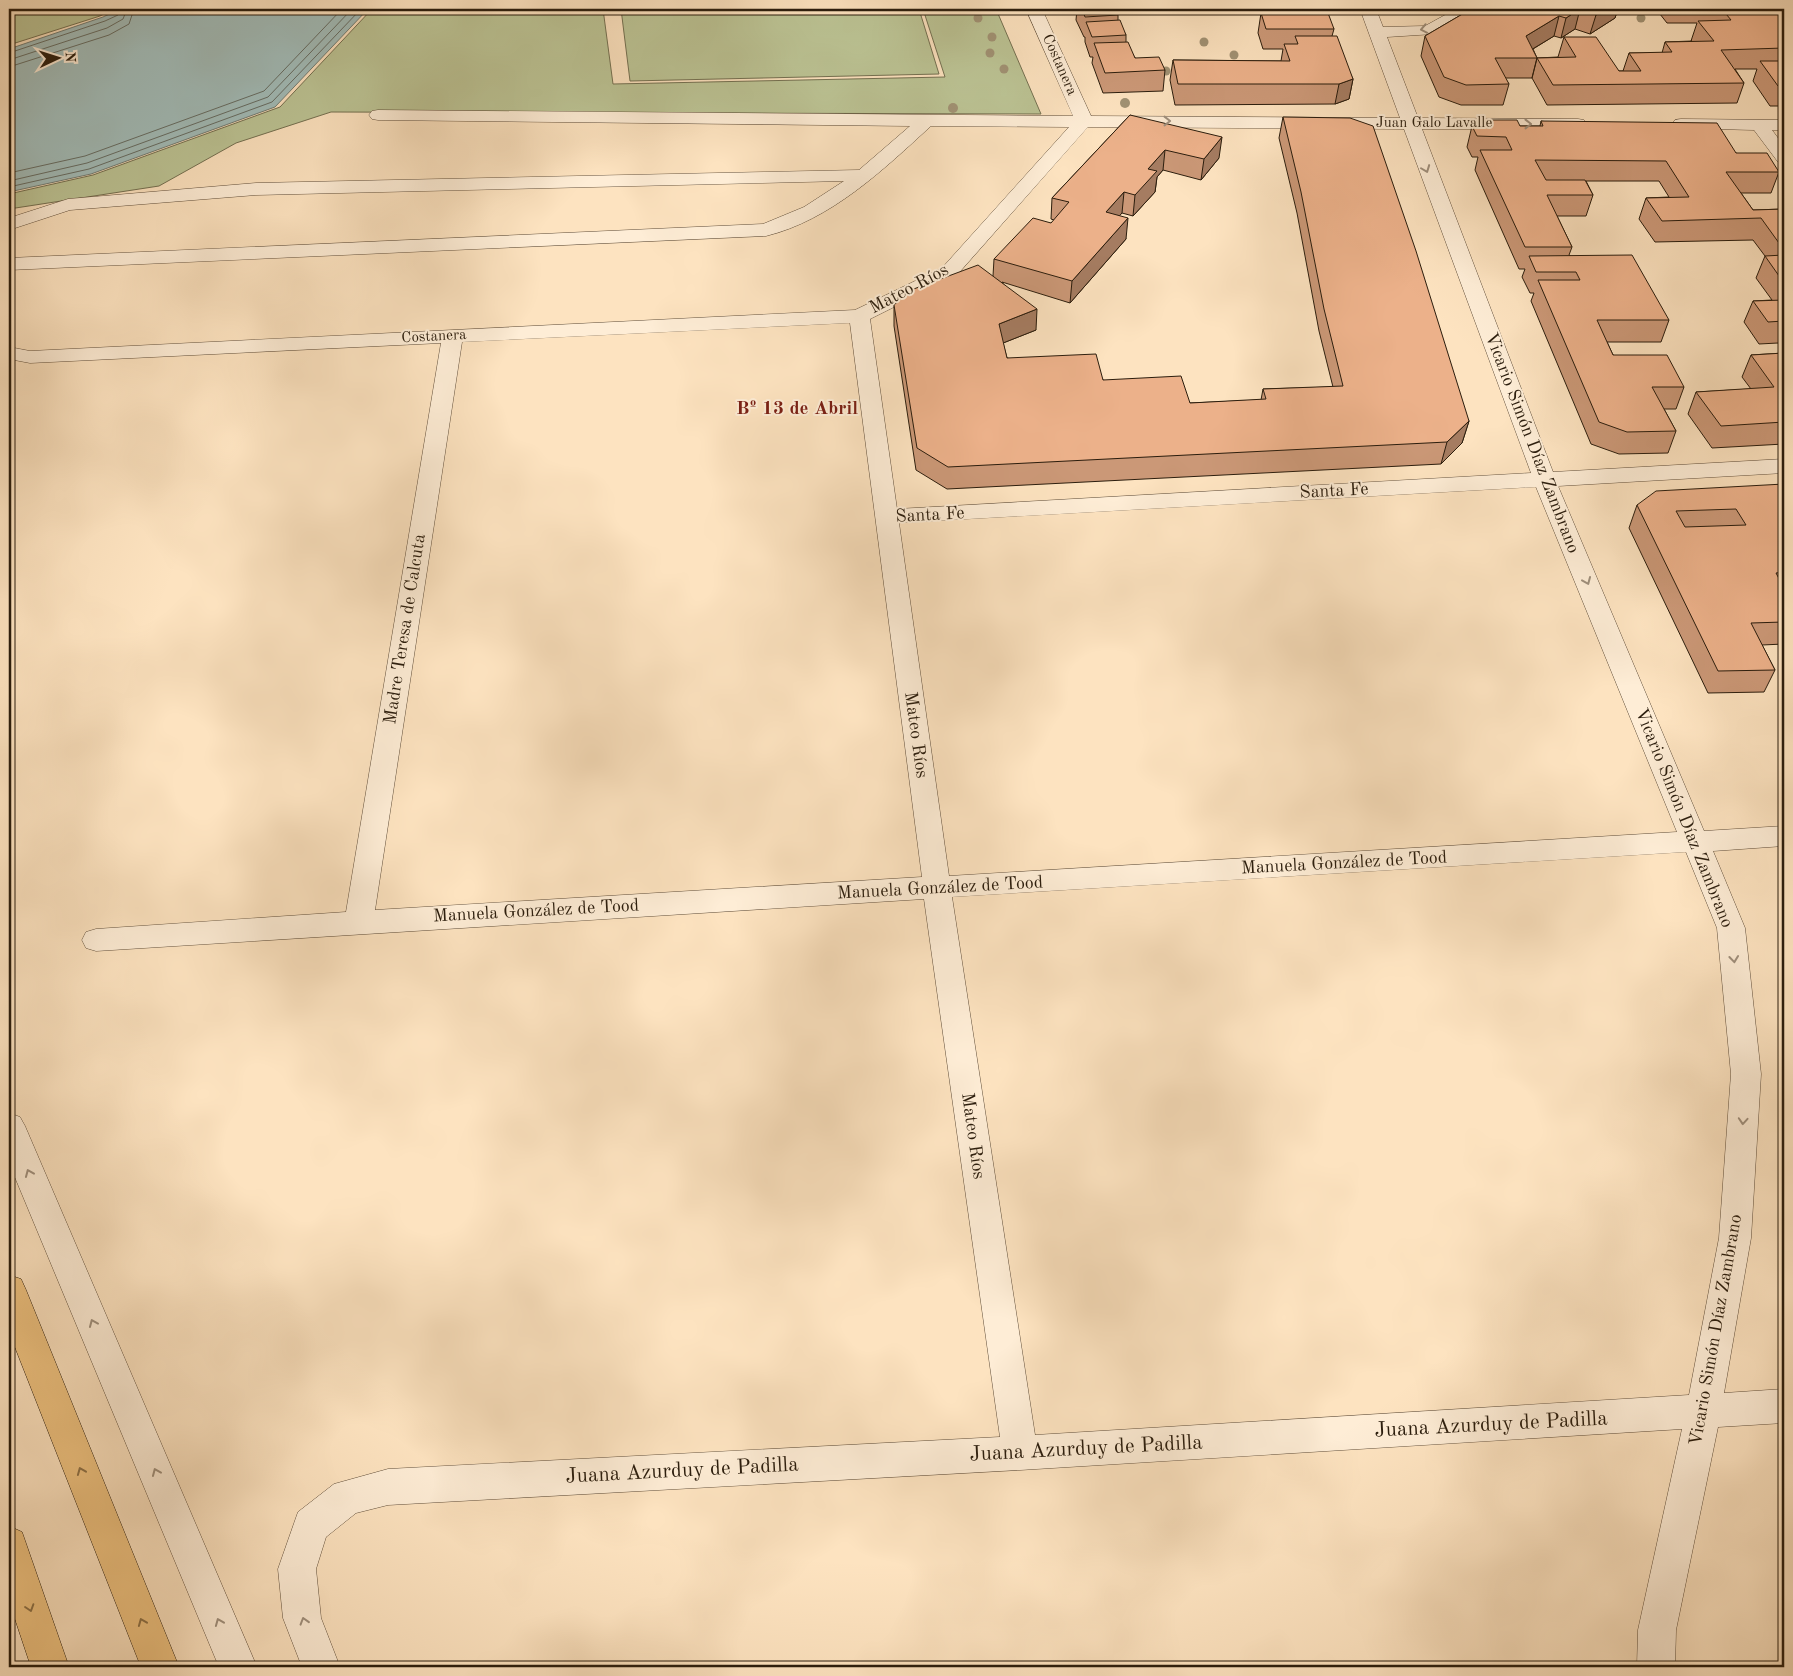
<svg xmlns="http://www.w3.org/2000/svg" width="1793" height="1676" font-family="'Old Standard TT',serif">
<rect width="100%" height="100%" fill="#fde3c0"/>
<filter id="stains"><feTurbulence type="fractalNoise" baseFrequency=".004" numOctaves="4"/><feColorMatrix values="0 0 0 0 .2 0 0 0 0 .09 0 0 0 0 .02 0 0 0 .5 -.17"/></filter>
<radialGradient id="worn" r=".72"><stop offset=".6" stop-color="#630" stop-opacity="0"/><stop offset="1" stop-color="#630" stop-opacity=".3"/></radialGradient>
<path fill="#bcc495" stroke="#747051" d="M 23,9 L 114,9 L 100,16 L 9,45 L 9,12 Z
M 372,9 L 603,9 L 613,84 L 945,77 L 923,9 L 996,9 L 1041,114 L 331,112 L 236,143 L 159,186 L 9,209 L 9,194 L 93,175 L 280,107 Z
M 621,9 L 919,9 L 939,74 L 630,81 Z"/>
<path fill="#a2bdba" stroke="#727d75" d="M 120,9 L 368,9 L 275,107 L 91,174 L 9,192 L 9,49 L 103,17 Z"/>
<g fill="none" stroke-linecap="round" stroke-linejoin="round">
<path stroke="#666d64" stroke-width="1" d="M 9,53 L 105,21 L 118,15 L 121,9
M 9,60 L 107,28 L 123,19 L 127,9
M 9,67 L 109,35 L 129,24 L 134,9
M 9,173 L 85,156 L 264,91 L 342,9
M 9,181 L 87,163 L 268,97 L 352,9
M 9,187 L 89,169 L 272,102 L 361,9"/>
<defs>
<path id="minor" d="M 1026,9 L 1042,9 L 1091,116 L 1400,118 L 1360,9 L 1376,9 L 1383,27 L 1425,26 L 1456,9 L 1475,9 L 1473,12 L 1434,34 L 1387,37 L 1418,118 L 1578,119 L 1584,120 L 1587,124 L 1584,128 L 1578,129 L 1422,129 L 1553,472 L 1784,459 L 1784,473 L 1558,486 L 1704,831 L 1784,826 L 1784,846 L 1713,851 L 1745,928 L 1761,1074 L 1751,1238 L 1724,1393 L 1784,1389 L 1784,1423 L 1718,1427 L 1676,1630 L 1675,1667 L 1637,1667 L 1638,1630 L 1682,1429 L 1020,1470 L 388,1505 L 356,1513 L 326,1537 L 316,1569 L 321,1618 L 340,1667 L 302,1667 L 283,1618 L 278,1569 L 298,1512 L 334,1484 L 388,1469 L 1000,1437 L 924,899 L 96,951 L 86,948 L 82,940 L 86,932 L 96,929 L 346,912 L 441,343 L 30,363 L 9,359 L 9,347 L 30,351 L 855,310 L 942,268 L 1069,127 L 931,126 C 883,170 831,220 766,236 L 9,270 L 9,258 L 763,224 L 804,207 L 844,181 L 256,195 L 70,210 L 9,230 L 9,218 L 68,199 L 256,183 L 859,170 L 910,126 L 378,120 L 372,119 L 369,115 L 372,111 L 378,110 L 1073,116 ZM 1088,127 L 1404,129 L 1531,473 L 897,509 L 870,319 L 956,276 ZM 850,323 L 922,877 L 375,910 L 462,342 ZM 1536,487 L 1677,832 L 949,876 L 899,523 ZM 1686,852 L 1717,928 L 1731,1074 L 1719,1238 L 1689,1395 L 1035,1435 L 952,897 Z
M 1681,119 L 1784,120 L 1784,130 L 1772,130 L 1784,146 L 1784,163 L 1778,162 L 1754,130 L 1675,128 L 1672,124 L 1675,120 Z
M 9,1113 L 20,1117 L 25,1126 L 257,1667 L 219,1667 L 9,1163 Z"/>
<path id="highway" d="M 9,1275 L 21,1279 L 26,1290 L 179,1667 L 141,1667 L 9,1332 Z
M 9,1526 L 22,1532 L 69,1667 L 31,1667 L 9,1601 Z"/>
</defs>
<use href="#minor" stroke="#604e3a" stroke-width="1"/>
<use href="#highway" stroke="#2b1d0d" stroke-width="1"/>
<use href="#minor" fill="#feedd6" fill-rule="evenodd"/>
<use href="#highway" fill="#eec280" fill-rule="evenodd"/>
</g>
<g fill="#a19274">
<circle cx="978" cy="18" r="4.5"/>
<circle cx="1641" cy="18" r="4.5"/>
<circle cx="992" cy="37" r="4.5"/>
<circle cx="1204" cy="42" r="4.5"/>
<circle cx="990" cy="53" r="4.5"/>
<circle cx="1234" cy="55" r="4.5"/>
<circle cx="1004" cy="69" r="4.5"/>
<circle cx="1166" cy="71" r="4.5"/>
<circle cx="1125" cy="103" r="5"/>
<circle cx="953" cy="108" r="5"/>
</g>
<path fill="#cb9877" stroke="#2b1d0d" d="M 1077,9 L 1115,9 L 1118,15 L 1118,21 L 1126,35 L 1126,42 L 1135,58 L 1165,70 L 1163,91 L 1103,93 L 1092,63 L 1093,57 L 1090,57 L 1085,42 L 1085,37 L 1084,37 L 1076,20 Z
M 1265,9 L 1324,9 L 1323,13 L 1334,29 L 1332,36 L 1353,79 L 1349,99 L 1335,104 L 1175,105 L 1170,80 L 1173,60 L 1281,61 L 1283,49 L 1263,49 L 1258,33 L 1261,13 L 1266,13 Z
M 1471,9 L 1618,9 L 1615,18 L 1590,34 L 1575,29 L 1561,38 L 1554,36 L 1533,49 L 1537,58 L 1532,78 L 1505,78 L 1509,84 L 1503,105 L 1461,105 L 1439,97 L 1421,56 L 1425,36 Z
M 1628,9 L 1640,9 L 1636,11 Z
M 1656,9 L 1784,9 L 1784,106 L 1770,106 L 1753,81 L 1757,69 L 1735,69 L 1744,83 L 1737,103 L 1547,105 L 1532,78 L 1537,58 L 1558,57 L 1564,37 L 1619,71 L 1623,71 L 1629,53 L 1662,53 L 1665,42 L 1692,41 L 1691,41 L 1697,23 L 1667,23 Z
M 1130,115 L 1219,158 L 1201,180 L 1163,170 L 1157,177 L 1155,192 L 1133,216 L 1122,213 L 1119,215 L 1126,239 L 1070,303 L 1002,282 L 1036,330 L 1003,343 L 1007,358 L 1103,380 L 1190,403 L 1261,400 L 1263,389 L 1333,387 L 1319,331 L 1297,213 L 1279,138 L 1283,117 L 1469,421 L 1462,443 L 1441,464 L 947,489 L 916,470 L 894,326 L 894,305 L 993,276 L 994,259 L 1051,223 L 1054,220 L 1051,219 L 1052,198 Z
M 1541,121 L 1736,153 L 1779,172 L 1771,193 L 1741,193 L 1753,210 L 1784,209 L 1784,352 L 1778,343 L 1759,344 L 1744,322 L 1753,301 L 1772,300 L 1756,278 L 1765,256 L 1753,240 L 1655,242 L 1639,219 L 1646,198 L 1669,197 L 1659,181 L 1586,181 L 1593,195 L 1586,216 L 1557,216 L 1572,247 L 1569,255 L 1669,320 L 1661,342 L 1607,342 L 1613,355 L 1684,387 L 1676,409 L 1664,409 L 1676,431 L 1668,453 L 1619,454 L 1591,444 L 1531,301 L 1534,293 L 1530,293 L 1522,277 L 1525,269 L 1519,269 L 1475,170 L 1478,157 L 1472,157 L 1467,147 L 1472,126 L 1540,126 Z
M 1784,353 L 1784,444 L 1712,448 L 1688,414 L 1696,392 L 1751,389 L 1742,377 L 1751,355 Z
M 1784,484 L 1784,644 L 1762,645 L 1775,670 L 1764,692 L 1708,693 L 1629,528 L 1637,505 Z"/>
<path fill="#a57c61" stroke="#2b1d0d" d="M 1580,9 L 1575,29 L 1561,38 L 1566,18 Z
M 1605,9 L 1618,9 L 1615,18 L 1590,34 L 1596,15 Z
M 1559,16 L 1554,36 L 1521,56 L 1526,36 Z
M 1353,79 L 1349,99 L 1335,104 L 1339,84 Z
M 1222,137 L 1219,158 L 1201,180 L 1204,159 Z
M 1165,150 L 1163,170 L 1157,177 L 1155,192 L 1133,216 L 1135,195 L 1148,169 Z
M 1124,192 L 1122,213 L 1104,233 L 1106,212 Z
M 1128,218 L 1126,239 L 1070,303 L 1072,281 Z
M 1037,309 L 1036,330 L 998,345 L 999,324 Z
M 1469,421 L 1462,443 L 1441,464 L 1447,442 Z"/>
<path fill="#ecb18a" stroke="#2b1d0d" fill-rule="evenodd" d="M 1082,9 L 1115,9 L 1118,15 L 1085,17 Z
M 1471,9 L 1605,9 L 1596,15 L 1580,9 L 1566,18 L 1559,16 L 1526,36 L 1537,58 L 1495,58 L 1509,84 L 1466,85 L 1444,77 L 1425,36 Z
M 1722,9 L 1784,9 L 1784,48 L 1721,50 L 1744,83 L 1553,85 L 1537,58 L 1576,57 L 1564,37 L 1596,37 L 1619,71 L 1641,71 L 1629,53 L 1672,52 L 1665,42 L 1714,41 L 1698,21 L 1731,20 Z
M 1261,13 L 1328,13 L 1334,29 L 1266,29 Z
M 1120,20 L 1126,35 L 1092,37 L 1086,22 Z
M 1295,36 L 1337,36 L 1353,79 L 1339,84 L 1178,84 L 1173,60 L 1290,61 L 1284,44 L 1298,44 Z
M 1128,42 L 1135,58 L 1159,57 L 1165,70 L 1105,73 L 1094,43 Z
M 1760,61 L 1784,61 L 1784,85 L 1778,86 Z
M 1130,115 L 1222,137 L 1204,159 L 1165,150 L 1148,169 L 1157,171 L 1135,195 L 1124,192 L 1106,212 L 1128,218 L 1072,281 L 994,259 L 1033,218 L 1051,223 L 1069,202 L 1052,198 Z
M 1283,117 L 1350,118 L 1373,126 L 1416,251 L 1469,421 L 1447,442 L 948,467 L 917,448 L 894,305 L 911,290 L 978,265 L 1037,309 L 999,324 L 1007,358 L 1096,354 L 1103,380 L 1181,376 L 1190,403 L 1266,399 L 1263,389 L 1343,386 L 1324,309 L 1301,192 Z
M 1489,120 L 1517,120 L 1520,126 L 1543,126 L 1541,121 L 1717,123 L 1736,153 L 1767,153 L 1779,172 L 1726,172 L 1753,210 L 1784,209 L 1784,250 L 1761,218 L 1662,221 L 1646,198 L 1689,197 L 1666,161 L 1535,160 L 1546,180 L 1585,180 L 1593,195 L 1547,195 L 1572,247 L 1525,247 L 1480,150 L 1512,150 L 1506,137 L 1477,136 L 1472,126 Z
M 1632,255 L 1669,320 L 1597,320 L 1613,355 L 1667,355 L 1684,387 L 1652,387 L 1676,431 L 1627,432 L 1599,422 L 1538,280 L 1580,280 L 1576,272 L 1536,272 L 1529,256 Z
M 1784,255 L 1784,283 L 1765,256 Z
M 1784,300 L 1784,321 L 1768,322 L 1753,301 Z
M 1784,353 L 1784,422 L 1721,426 L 1696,392 L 1774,387 L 1751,355 Z
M 1784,484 L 1784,572 L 1776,573 L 1784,588 L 1784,622 L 1751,623 L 1775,670 L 1718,671 L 1637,505 L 1656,491 ZM 1736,509 L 1746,525 L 1685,527 L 1676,511 Z"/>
<defs><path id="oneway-chevron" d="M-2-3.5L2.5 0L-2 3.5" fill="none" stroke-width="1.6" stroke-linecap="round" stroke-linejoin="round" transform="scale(1.25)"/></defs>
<g stroke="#9f8f7c">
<use href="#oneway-chevron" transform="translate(1424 29) rotate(169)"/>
<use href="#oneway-chevron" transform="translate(1167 121)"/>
<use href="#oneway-chevron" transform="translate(1528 124)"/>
<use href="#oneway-chevron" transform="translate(1426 169) rotate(69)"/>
<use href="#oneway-chevron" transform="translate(1587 581) rotate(67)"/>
<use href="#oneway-chevron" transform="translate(1734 959) rotate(84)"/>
<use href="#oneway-chevron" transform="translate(1743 1121) rotate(94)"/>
<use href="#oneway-chevron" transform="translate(29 1173) rotate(-113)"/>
<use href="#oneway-chevron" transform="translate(93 1323) rotate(-113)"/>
<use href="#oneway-chevron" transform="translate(156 1472) rotate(-113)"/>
<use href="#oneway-chevron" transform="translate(304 1621) rotate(-107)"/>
<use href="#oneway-chevron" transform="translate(219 1622) rotate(-112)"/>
</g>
<g stroke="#8c7046">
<use href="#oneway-chevron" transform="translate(81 1471) rotate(-112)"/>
<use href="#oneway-chevron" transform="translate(30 1608) rotate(72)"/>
<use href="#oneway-chevron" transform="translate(142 1622) rotate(-112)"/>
</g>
<g text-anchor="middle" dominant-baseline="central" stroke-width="4" stroke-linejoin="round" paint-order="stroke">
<g font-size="15" fill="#2b1d0d" stroke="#feedd6">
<text transform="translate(1059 65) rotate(66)">Costanera</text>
<text x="1434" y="123">Juan Galo Lavalle</text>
<text transform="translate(434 337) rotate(-3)">Costanera</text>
</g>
<g font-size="18" fill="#2b1d0d" stroke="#feedd6">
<text transform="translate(909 289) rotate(-28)">Mateo Ríos</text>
<text transform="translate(1532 443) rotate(69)">Vicario Simón Díaz Zambrano</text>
<text transform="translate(1334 491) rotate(-3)">Santa Fe</text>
<text transform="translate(930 515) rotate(-3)">Santa Fe</text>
<text transform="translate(405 629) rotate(-81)">Madre Teresa de Calcuta</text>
<text transform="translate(916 735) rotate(82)">Mateo Ríos</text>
<text transform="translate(1684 818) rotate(68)">Vicario Simón Díaz Zambrano</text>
<text transform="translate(1344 863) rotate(-3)">Manuela González de Tood</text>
<text transform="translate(940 888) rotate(-3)">Manuela González de Tood</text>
<text transform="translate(536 911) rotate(-3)">Manuela González de Tood</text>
<text transform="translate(973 1136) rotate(82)">Mateo Ríos</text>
<text transform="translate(1716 1330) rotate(-80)">Vicario Simón Díaz Zambrano</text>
</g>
<g font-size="19" font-weight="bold" fill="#7a1f14" stroke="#feedd6">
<text x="797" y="409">Bº 13 de Abril</text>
</g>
<g font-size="21" fill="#2b1d0d" stroke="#feedd6">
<text transform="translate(1491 1425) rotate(-3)">Juana Azurduy de Padilla</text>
<text transform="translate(1086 1449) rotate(-3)">Juana Azurduy de Padilla</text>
<text transform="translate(682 1471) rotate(-3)">Juana Azurduy de Padilla</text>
</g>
</g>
<rect width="1793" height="1676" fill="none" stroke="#fde3c0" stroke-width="30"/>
<rect x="10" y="10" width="1773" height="1656" fill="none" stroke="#2b1d0d" stroke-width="2.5"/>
<rect x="15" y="15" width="1763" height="1646" fill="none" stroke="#2b1d0d"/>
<g transform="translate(58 58) rotate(86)" stroke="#feedd6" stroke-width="4" paint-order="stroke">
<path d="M0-4L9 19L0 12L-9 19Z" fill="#2b1d0d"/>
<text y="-8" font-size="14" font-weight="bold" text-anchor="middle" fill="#2b1d0d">N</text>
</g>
<rect width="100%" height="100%" filter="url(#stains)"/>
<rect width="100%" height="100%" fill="url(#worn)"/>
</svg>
